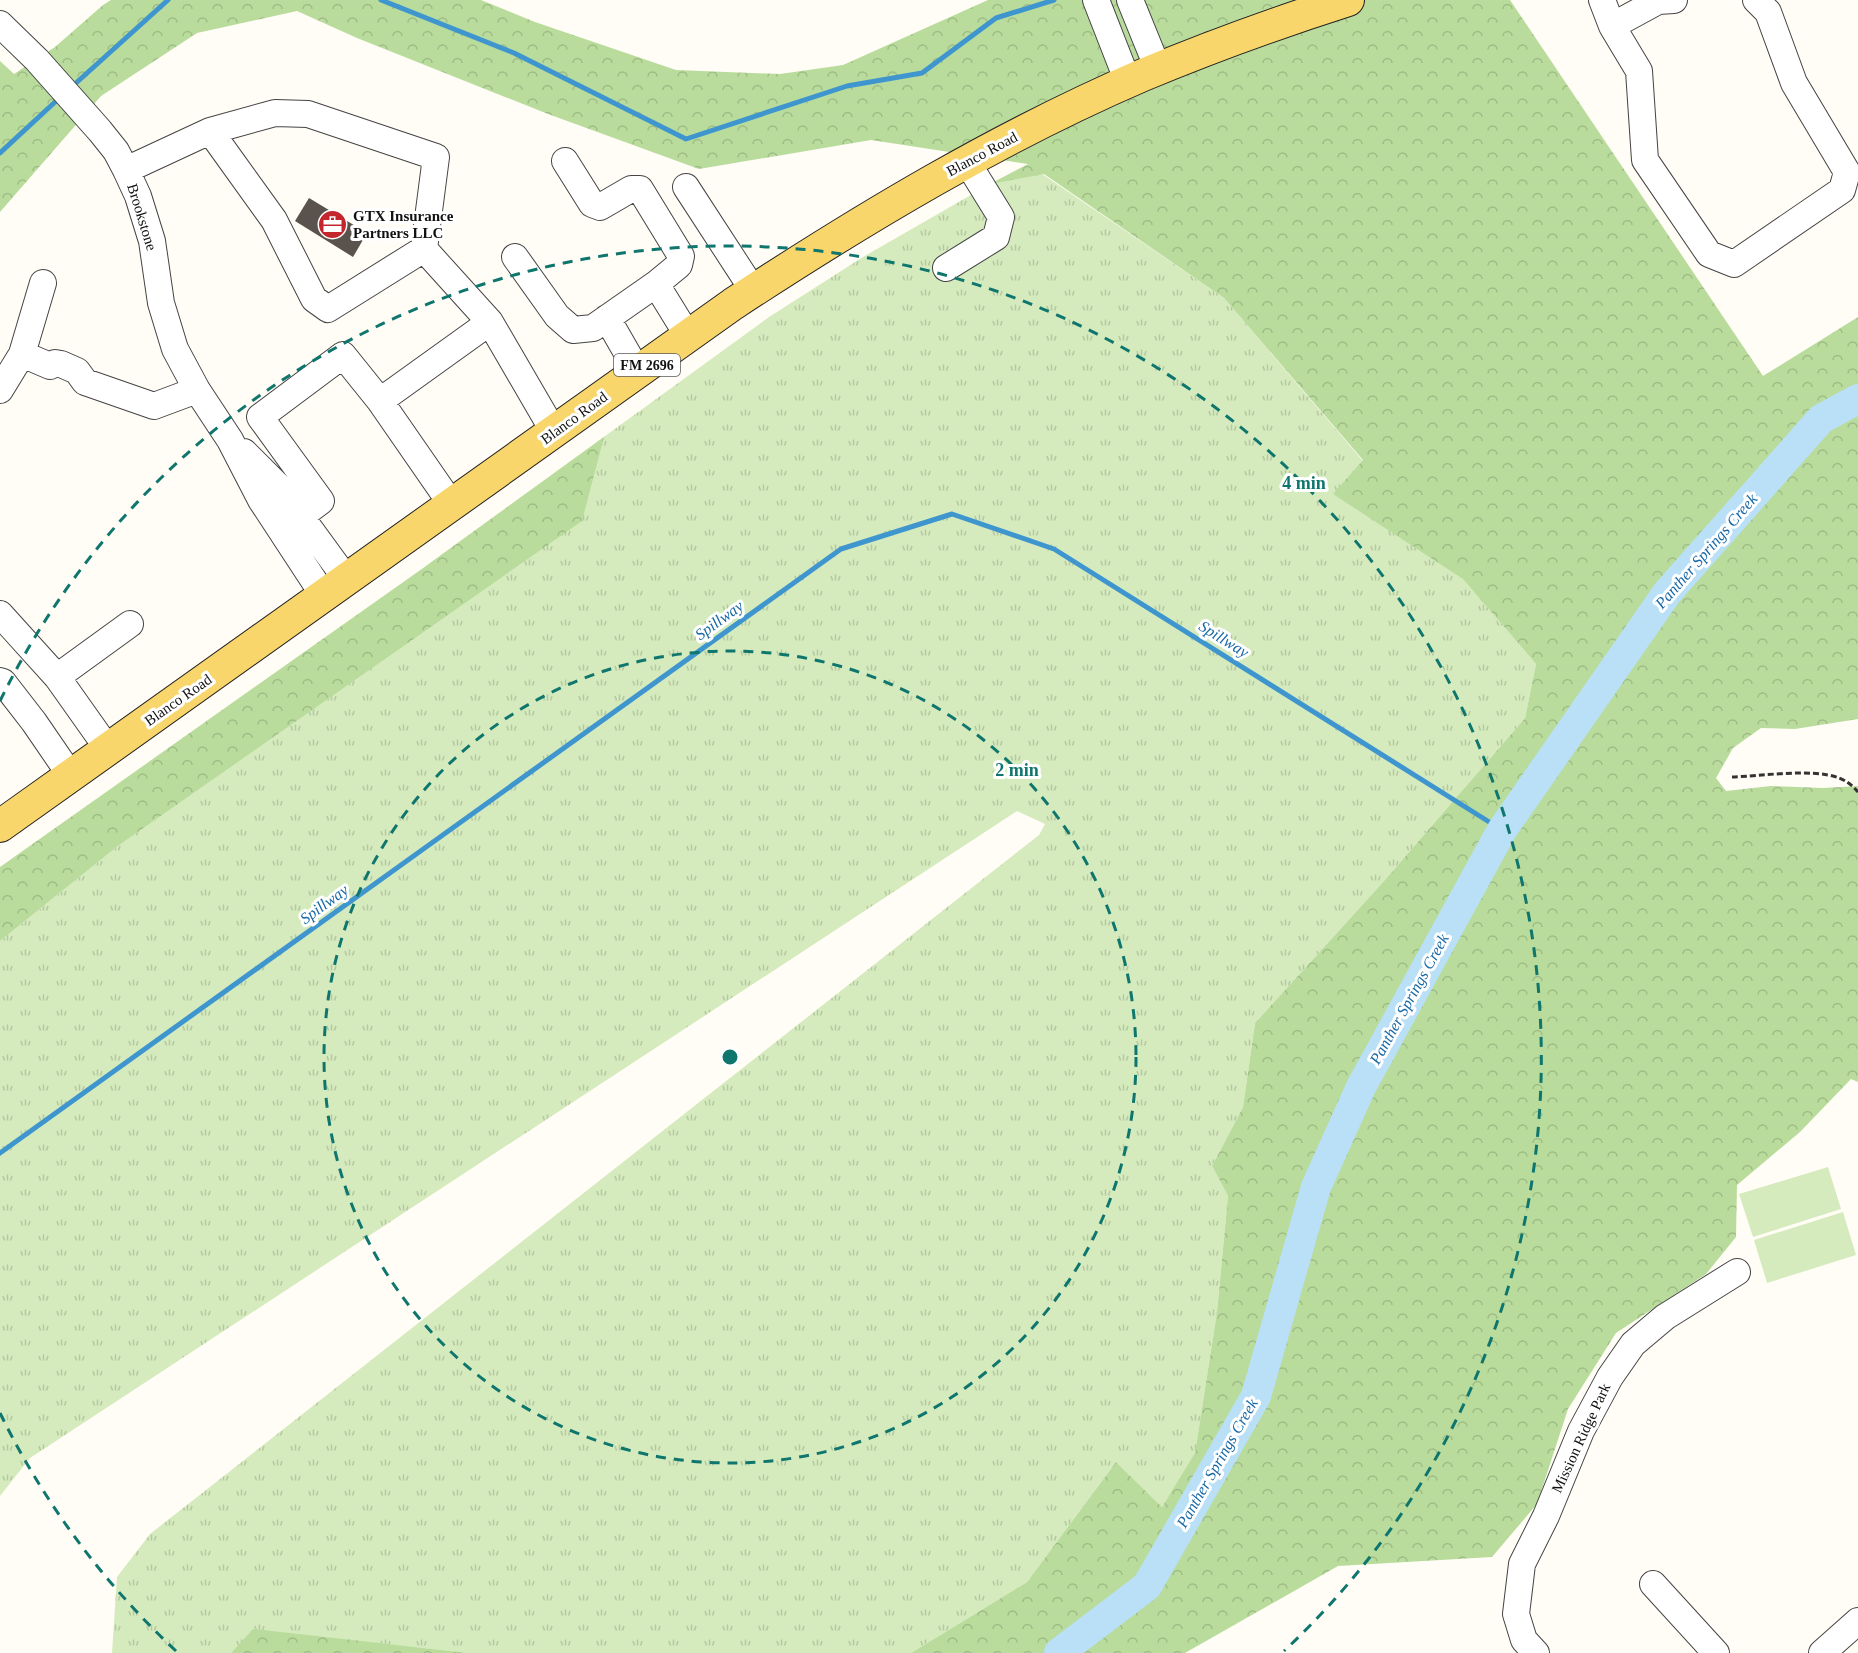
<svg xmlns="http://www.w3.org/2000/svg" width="1858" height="1653" font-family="'Times New Roman',serif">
<defs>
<pattern id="grass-tufts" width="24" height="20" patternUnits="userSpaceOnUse" patternTransform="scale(1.5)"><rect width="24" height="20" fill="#d5ebbd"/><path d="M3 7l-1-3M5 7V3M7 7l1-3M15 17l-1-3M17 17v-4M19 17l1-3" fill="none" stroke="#b6c8a1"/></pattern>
<pattern id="forest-crowns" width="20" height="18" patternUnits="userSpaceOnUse" patternTransform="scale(1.5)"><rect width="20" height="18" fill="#b9dc9c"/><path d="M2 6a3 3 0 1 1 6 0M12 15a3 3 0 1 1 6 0" fill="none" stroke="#9ebc85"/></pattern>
</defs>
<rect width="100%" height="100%" fill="#fffdf5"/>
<path fill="url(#grass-tufts)" d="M 1029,165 L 1224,298 L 1536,664 L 1525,718 L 1384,881 L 1255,1023 L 1243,1107 L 1212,1166 L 1228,1196 L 1217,1312 L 1195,1454 L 1162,1507 L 1116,1462 L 1027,1582 L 911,1653 L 468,1653 L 253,1630 L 231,1653 L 112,1653 L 117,1577 L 150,1534 L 1039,835 L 1045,824 L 1017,811 L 30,1458 L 0,1496 L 0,941 L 118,846 L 458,607 L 426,566 L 769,317 L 863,257 L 990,184 Z"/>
<path fill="url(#forest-crowns)" d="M 111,0 L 481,0 L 535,22 L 676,70 L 780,74 L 843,65 L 988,0 L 1510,0 L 1763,376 L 1858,317 L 1858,719 L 1795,729 L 1761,728 L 1733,748 L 1716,778 L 1726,791 L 1771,786 L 1823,788 L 1858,786 L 1858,1082 L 1851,1079 L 1800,1132 L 1737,1185 L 1736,1237 L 1706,1274 L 1616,1333 L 1568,1409 L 1537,1504 L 1492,1557 L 1338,1566 L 1185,1653 L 911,1653 L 1027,1582 L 1116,1462 L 1162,1507 L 1195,1453 L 1217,1312 L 1228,1196 L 1212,1166 L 1243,1107 L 1255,1023 L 1384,881 L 1525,718 L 1536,664 L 1463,579 L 1333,494 L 1363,460 L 1224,298 L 1044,174 L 990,184 L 1028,164 L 871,140 L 699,169 L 548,114 L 357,38 L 297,11 L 197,33 L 101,96 L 0,212 L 0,61 L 14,74 L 55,47 L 103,5 Z
M 604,437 L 582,521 L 118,846 L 0,941 L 0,867 L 426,566 Z
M 253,1629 L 468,1653 L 231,1653 Z"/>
<path fill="#d5ebbd" d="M 1828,1167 L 1841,1209 L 1753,1237 L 1739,1194 Z
M 1843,1212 L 1856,1255 L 1767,1283 L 1754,1240 Z"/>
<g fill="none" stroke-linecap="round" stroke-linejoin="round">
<path stroke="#3f96cf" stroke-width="5" d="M 381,0 L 514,53 L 686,139 L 847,86 L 922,73 L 996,18 L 1054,0
M 76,83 L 168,0
M 0,153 L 55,102
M 0,1153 L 841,549 L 952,514 L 1054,549 L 1502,830"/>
<path stroke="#b9e0f7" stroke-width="30" d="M 1059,1653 L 1147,1586 L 1256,1396 L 1316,1187 L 1361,1087 L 1502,830 L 1667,593 L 1821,419 L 1858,399"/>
</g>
<path fill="#5a524d" d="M 309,198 L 367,233 L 353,257 L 295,221 Z"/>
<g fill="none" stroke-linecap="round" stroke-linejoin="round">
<defs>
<path id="minor" d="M 1096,0 L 1128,82
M 1130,0 L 1158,69
M 1602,0 L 1612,26 L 1658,1 L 1674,0
M 0,24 L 37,60 L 100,131 L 116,151 L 126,170 L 138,196 L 152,241 L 161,303 L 175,349 L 197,390 L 230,440 L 261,500 L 324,596
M 1612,26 L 1639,71 L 1645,160 L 1709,254 L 1734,264 L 1842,190 L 1847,172 L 1794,83 L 1768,12 L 1756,0
M 210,131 L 275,113 L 308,114 L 436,157 L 424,249
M 565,161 L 592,204 L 600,207 L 631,189 L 640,189 L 681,256 L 679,265 L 656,284 L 688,336
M 126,170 L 210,131 L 274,220 L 314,299 L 328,309 L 424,249 L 490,322 L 554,432
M 686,187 L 753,290
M 515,257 L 557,316 L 573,330 L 593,328 L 656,284
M 946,268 L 996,237 L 1001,217 L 967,162
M 607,318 L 638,372
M 22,354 L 43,283
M 0,390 L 22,354 L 50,366 L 55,363 L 61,364 L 77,371 L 85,382 L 154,406 L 197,390
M 244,452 L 280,488 L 347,580
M 452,505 L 380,401 L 490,322
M 301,516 L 321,501 L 260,417 L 343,355 L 380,401
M 0,614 L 57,677 L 108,749
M 57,677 L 130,624
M 0,681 L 3,682 L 34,722 L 71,776
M 1653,1584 L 1716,1653
M 1536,1653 L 1524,1640 L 1516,1614 L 1522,1564 L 1546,1516 L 1581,1431 L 1610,1377 L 1633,1344 L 1665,1317 L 1737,1272
M 1822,1653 L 1858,1621"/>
<path id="major" d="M 0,826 L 733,304 C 864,218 999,137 1143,75 C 1210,47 1279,22 1348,0"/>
</defs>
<use href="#minor" stroke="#444" stroke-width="28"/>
<use href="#major" stroke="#222" stroke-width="34"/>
<path stroke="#333" stroke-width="3" stroke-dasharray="6 3" stroke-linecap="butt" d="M 1732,777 C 1761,776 1814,768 1839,778 C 1847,781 1853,786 1858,792"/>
<use href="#minor" stroke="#fff" stroke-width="26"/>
<use href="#major" stroke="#f9d66b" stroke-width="32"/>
</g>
<g fill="none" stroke="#0f766e" stroke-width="3" stroke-dasharray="10 8">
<circle cx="730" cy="1057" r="406"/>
<path d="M176 1651A812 812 0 0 1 0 1413M0 701A812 812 0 1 1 1284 1651"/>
</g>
<defs>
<symbol id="office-disc" viewBox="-11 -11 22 22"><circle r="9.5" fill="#c4262e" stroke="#fff"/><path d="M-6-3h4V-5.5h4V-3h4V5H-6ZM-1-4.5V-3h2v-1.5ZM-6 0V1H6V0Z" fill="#fff"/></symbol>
</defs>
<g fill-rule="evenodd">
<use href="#office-disc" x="316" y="208" width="33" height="33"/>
</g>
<g text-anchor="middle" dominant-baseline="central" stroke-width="6" stroke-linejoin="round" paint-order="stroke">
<rect fill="#fff" stroke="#585858" stroke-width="1.5" x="614" y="354" width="66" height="22" rx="4.5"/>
<g font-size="14" font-weight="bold" fill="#111">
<text x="647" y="365">FM 2696</text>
</g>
<g font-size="15" fill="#111" stroke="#fff">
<text transform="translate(982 154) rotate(-28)">Blanco Road</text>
<text transform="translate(142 217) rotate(73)">Brookstone</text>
<text transform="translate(574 418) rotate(-36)">Blanco Road</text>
<text transform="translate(178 700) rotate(-35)">Blanco Road</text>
<text transform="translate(1581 1438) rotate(-65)">Mission Ridge Park</text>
</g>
<g font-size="15" font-weight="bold" fill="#111" stroke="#fff" text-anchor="start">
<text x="353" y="216">GTX Insurance<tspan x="353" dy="17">Partners LLC</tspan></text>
</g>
<g font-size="16" font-style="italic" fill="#1768a6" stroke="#fff">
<text transform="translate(1706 551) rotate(-49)">Panther Springs Creek</text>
<text transform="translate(719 620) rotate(-36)">Spillway</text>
<text transform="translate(1224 639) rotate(32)">Spillway</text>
<text transform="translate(324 904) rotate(-36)">Spillway</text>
<text transform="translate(1409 999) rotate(-61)">Panther Springs Creek</text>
<text transform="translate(1217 1463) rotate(-60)">Panther Springs Creek</text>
</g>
</g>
<circle cx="730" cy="1057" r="9" fill="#0f766e" stroke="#fff" stroke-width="3"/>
<g font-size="18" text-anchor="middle" font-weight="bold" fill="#0f766e" stroke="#fff" stroke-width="6" stroke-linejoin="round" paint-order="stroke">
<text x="1304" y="489">4 min</text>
<text x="1017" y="776">2 min</text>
</g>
</svg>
